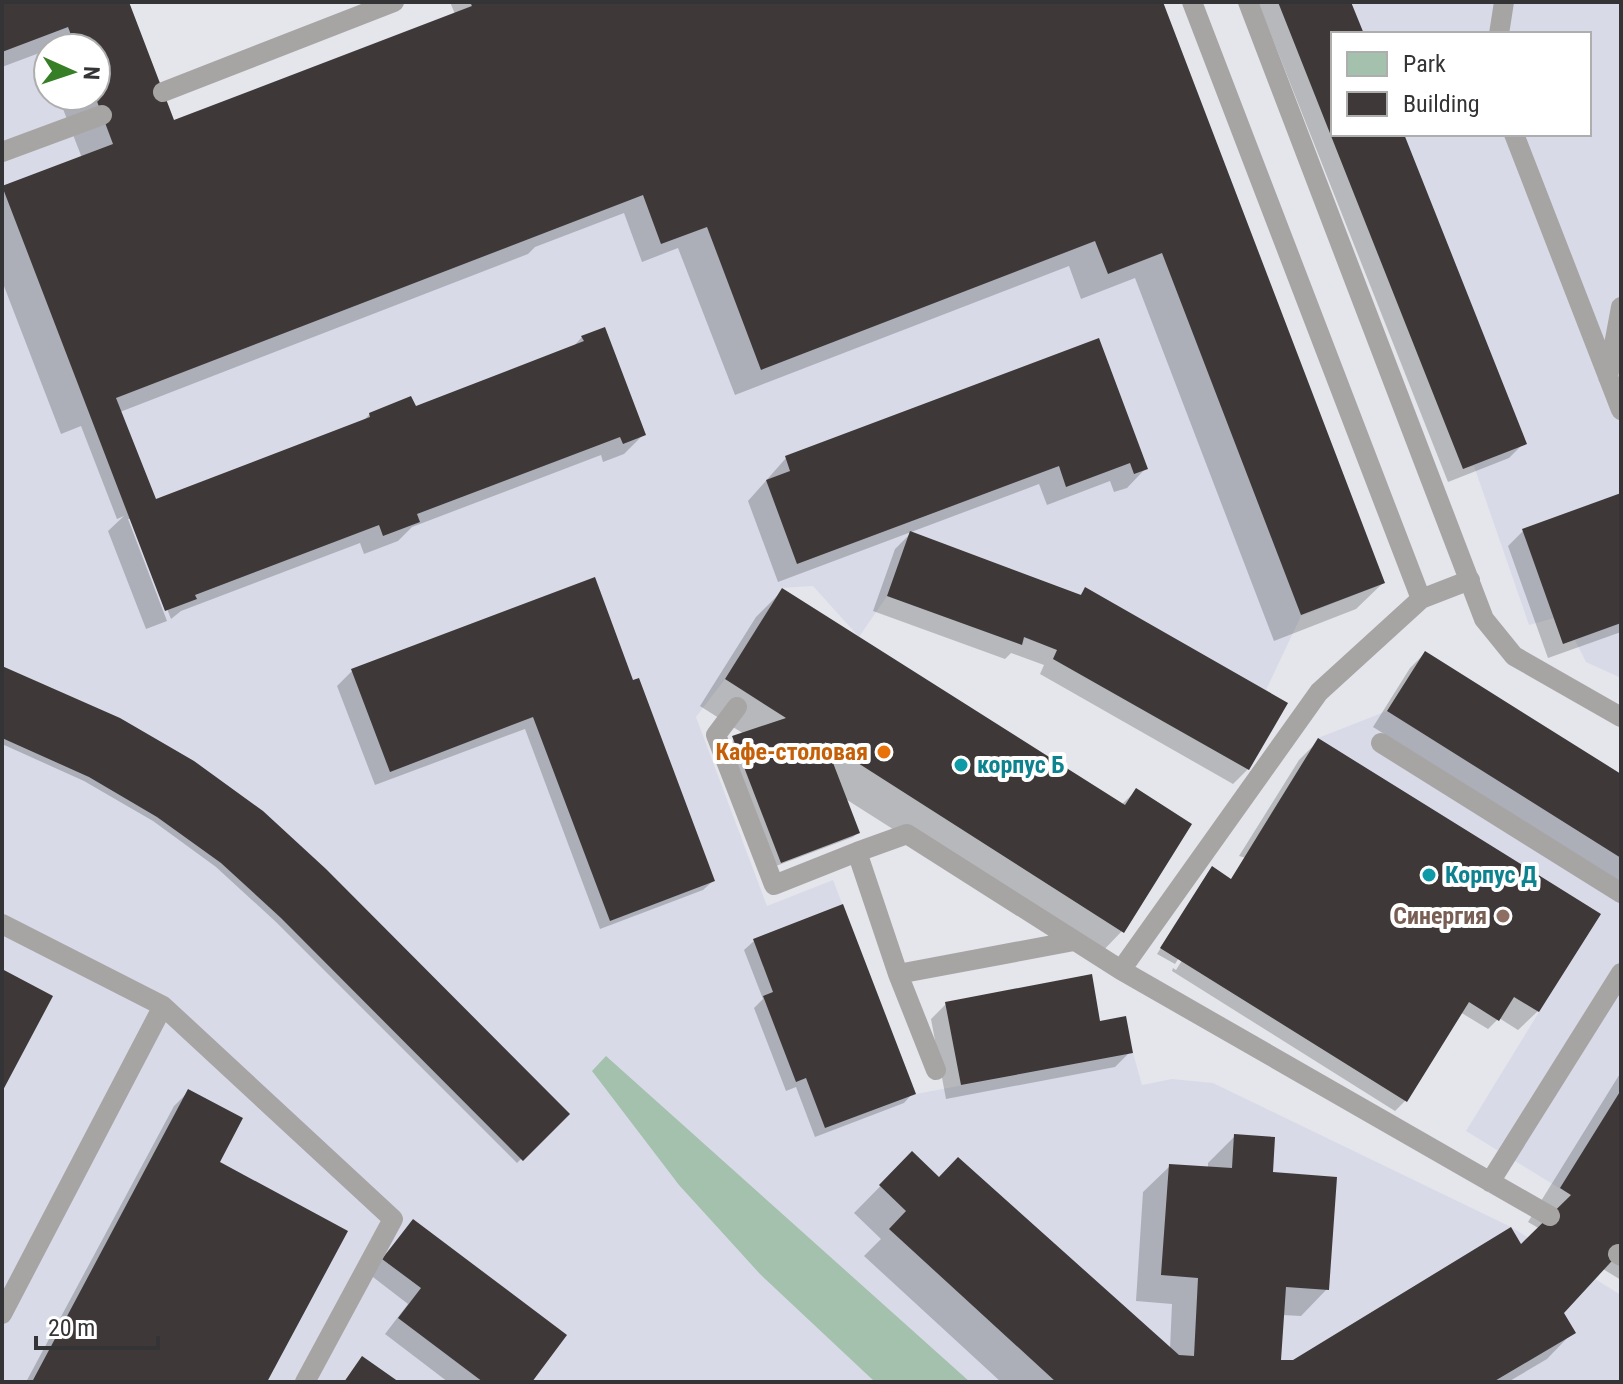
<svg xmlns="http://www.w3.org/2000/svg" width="1623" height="1384" font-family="'Roboto Condensed',sans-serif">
<rect width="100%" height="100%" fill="#e5e6eb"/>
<path fill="#d8dae7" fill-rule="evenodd" d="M 2,2 L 129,2 L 174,120 L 471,6 L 470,2 L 1163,2 L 1385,583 L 1301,616 L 1266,690 L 1288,703 L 1249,770 L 1053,659 L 1057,650 L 1025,638 L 1022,645 L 887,596 L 859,637 L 813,586 L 782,588 L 725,679 L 696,717 L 767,906 L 833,880 L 916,1094 L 1133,1053 L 1142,1085 L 1172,1079 L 1213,1083 L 1511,1227 L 1621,1295 L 1621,1382 L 2,1382 ZM 48,48 L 96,48 L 96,96 L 48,96 Z
M 1278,2 L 1621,2 L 1621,678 L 1586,662 L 1575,640 L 1563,644 L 1554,618 L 1529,625 L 1474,466 L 1463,469 ZM 1333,34 L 1589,34 L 1589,134 L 1333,134 Z
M 1425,651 L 1621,774 L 1621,1226 L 1466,1131 L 1539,1012 L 1257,836 L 1318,738 L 1387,711 Z"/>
<path fill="#a3c1ac" d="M 606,1056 L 970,1382 L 875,1382 L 760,1274 L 679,1185 L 592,1071 Z"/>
<path fill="#0003" d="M 2,2 L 127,2 L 173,123 L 455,14 L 450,2 L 1160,2 L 1383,583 L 1356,609 L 1274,641 L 1135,278 L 1081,299 L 1069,266 L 735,395 L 678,248 L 642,262 L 624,213 L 535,247 L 528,254 L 120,412 L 154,502 L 363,421 L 370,414 L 414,409 L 572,348 L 582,337 L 644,434 L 624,454 L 603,462 L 601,455 L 412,527 L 398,541 L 364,554 L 360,543 L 181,611 L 171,619 L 132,519 L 128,519 L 167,621 L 146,629 L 108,531 L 124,516 L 117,519 L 81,426 L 61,434 L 2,281 L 2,189 L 82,158 L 58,96 L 96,96 L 96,48 L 48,48 L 48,69 L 42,52 L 2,67 Z
M 1258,2 L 1349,2 L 1362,34 L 1333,34 L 1333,134 L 1402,134 L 1524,443 L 1509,458 L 1448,482 Z
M 1098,340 L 1146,468 L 1127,488 L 1114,492 L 1110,481 L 1047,505 L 1039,484 L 778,582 L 748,501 L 786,458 Z
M 1621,495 L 1621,632 L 1548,658 L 1508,546 L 1523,531 Z
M 910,534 L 1079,596 L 1085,590 L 1285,704 L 1248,769 L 1233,784 L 1040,674 L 1044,665 L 1011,653 L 1005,659 L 873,611 L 895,549 Z
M 783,590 L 1121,805 L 1136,791 L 1122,931 L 1096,958 L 844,798 L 858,833 L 853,837 L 776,866 L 729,743 L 744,734 L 700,706 L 756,617 Z
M 1425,653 L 1621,776 L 1621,882 L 1373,727 L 1410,668 Z
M 2,668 L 567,1114 L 517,1163 L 276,922 L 216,867 L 153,821 L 84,781 L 2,744 Z
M 352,671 L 625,685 L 713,881 L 703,890 L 600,929 L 525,729 L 375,785 L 337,686 Z
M 1319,740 L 1538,1011 L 1518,1030 L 1499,1018 L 1488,1029 L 1460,1012 L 1405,1101 L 1395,1111 L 1172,971 L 1173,968 L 1176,970 L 1246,858 L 1239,856 L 1299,760 Z
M 1208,873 L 1228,879 L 1175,964 L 1157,954 Z
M 754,941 L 913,1093 L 904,1103 L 815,1137 L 796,1087 L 786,1091 L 754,1008 L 763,999 L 744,950 Z
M 946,1004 L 1099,1023 L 1130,1052 L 1115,1067 L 946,1099 L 931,1019 Z
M 1621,1072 L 1621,1280 L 1603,1269 L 1562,1313 L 1573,1332 L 1547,1359 L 1508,1382 L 1001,1382 L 864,1256 L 881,1239 L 854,1213 L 912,1154 L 939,1180 L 1170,1349 L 1172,1304 L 1136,1301 L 1143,1192 L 1170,1166 L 1208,1168 L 1208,1163 L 1235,1136 L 1270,1174 L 1327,1289 L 1301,1316 L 1282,1315 L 1279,1362 L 1294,1362 L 1521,1248 L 1540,1229 L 1528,1222 Z
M 189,1091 L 217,1163 L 265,1382 L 26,1382 L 174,1106 Z
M 413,1221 L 530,1382 L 448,1382 L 385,1334 L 408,1304 L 369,1274 Z"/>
<path fill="#3e3938" d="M 2,2 L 129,2 L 174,120 L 472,6 L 470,2 L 1163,2 L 1385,583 L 1301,615 L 1162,253 L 1108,274 L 1095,241 L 761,370 L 707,227 L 661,244 L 643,195 L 116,398 L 156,499 L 370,417 L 369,413 L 411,396 L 416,406 L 584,341 L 581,336 L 605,327 L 646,435 L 623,444 L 620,437 L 417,514 L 420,522 L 383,536 L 379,525 L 195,595 L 197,599 L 165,611 L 2,186 L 113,144 L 95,96 L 96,48 L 76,48 L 68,27 L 2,52 Z
M 1278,2 L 1351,2 L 1364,34 L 1333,34 L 1333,134 L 1404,134 L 1527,444 L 1463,469 Z
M 1099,338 L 1148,469 L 1134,474 L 1130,463 L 1066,487 L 1059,466 L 797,564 L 766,480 L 790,471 L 785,456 Z
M 1621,493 L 1621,623 L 1563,644 L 1522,529 Z
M 910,531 L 1081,595 L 1085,587 L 1288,703 L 1249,770 L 1053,659 L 1057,650 L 1024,637 L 1022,645 L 887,596 Z
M 595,577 L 633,680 L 639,678 L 715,881 L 610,921 L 533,717 L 390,772 L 351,669 Z
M 782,588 L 1125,805 L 1136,788 L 1192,824 L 1124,933 L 825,742 L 860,833 L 781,863 L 732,736 L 786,718 L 725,679 Z
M 1425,651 L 1621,774 L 1621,858 L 1387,711 Z
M 2,666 L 120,718 L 194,761 L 263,811 L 326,869 L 570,1114 L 523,1161 L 281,918 L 221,863 L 157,817 L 89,777 L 2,738 Z
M 1318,738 L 1601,914 L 1539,1012 L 1514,997 L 1499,1021 L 1469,1002 L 1407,1102 L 1160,948 L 1212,866 L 1231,879 Z
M 843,904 L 916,1094 L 825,1128 L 806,1078 L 796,1082 L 763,996 L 773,992 L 753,939 Z
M 2,969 L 53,996 L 2,1092 Z
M 1092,974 L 1100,1021 L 1126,1016 L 1133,1053 L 961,1085 L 945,1002 Z
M 188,1089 L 243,1118 L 220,1162 L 348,1231 L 267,1382 L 32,1382 Z
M 1621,1090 L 1621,1251 L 1564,1313 L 1576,1333 L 1493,1382 L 1056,1382 L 889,1229 L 906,1211 L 879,1185 L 912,1151 L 939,1177 L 958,1157 L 1179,1355 L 1194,1356 L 1198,1278 L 1161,1275 L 1169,1164 L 1232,1168 L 1234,1134 L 1275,1137 L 1273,1172 L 1337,1177 L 1329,1290 L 1286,1287 L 1281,1360 L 1293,1360 L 1511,1227 L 1521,1244 L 1571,1195 L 1560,1188 Z
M 413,1219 L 567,1335 L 532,1382 L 483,1382 L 398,1318 L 421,1288 L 382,1259 Z
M 362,1356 L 399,1382 L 344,1382 Z"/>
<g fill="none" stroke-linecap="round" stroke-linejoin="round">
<path stroke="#a7a5a4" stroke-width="20" d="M 1192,2 L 1421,599
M 1248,2 L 1484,619 L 1514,656 L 1621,717
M 1499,34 L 1504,2
M 163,92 L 394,2
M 1514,134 L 1621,410
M 2,152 L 102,115
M 1608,377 L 1621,307
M 737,707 L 716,735 L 774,885 L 857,852
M 1381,743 L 1621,893
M 2,924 L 163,1006 L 393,1219 L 305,1382
M 1121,970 L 1319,692 L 1421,599 L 1470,580
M 898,974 L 1074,941
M 936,1070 L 898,974 L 857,852 L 907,834 L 1121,970 L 1550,1216
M 1490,1182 L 1621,973
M 1618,1254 L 1621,1256
M 2,1314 L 163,1006"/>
</g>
<circle fill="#e8710a" stroke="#fff" stroke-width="3" cx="884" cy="752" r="8"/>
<g fill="#0f9aa8" stroke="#fff" stroke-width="3">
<circle cx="961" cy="765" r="8"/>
<circle cx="1429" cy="875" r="8"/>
</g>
<circle fill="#8d6e63" stroke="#fff" stroke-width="3" cx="1503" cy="916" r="8"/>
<g text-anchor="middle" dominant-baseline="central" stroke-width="8" stroke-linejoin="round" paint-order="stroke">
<g font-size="24" font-weight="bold" fill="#c56008" stroke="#fff" text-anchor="end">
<text x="868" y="752">Кафе-столовая</text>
</g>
<g font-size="24" font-weight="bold" fill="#0d838f" stroke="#fff" text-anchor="start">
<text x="977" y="765">корпус Б</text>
<text x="1445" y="875">Корпус Д</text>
</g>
<g font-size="24" font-weight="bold" fill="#785e54" stroke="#fff" text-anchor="end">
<text x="1487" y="916">Синергия</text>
</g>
</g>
<rect width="1623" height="1384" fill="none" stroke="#343436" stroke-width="8"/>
<rect x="1331" y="32" width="260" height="104" fill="#ffffff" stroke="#aeaeaf" stroke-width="2"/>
<rect x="1347" y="52" width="40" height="24" fill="#a3c1ac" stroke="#aeaeaf" stroke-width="2"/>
<text x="1403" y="72" font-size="24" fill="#343436">Park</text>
<rect x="1347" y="92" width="40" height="24" fill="#3e3938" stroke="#aeaeaf" stroke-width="2"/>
<text x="1403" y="112" font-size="24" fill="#343436">Building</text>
<g transform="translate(72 72) rotate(93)"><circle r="38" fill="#ffffff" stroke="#aeaeaf" stroke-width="2"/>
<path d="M0-6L14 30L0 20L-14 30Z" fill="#377f26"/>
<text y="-12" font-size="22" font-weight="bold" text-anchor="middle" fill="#343436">N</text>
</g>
<path d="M36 1336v12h122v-12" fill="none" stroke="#343436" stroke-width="4"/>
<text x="48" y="1336" font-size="24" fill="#343436" stroke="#ffffff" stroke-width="6" paint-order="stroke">20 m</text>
</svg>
